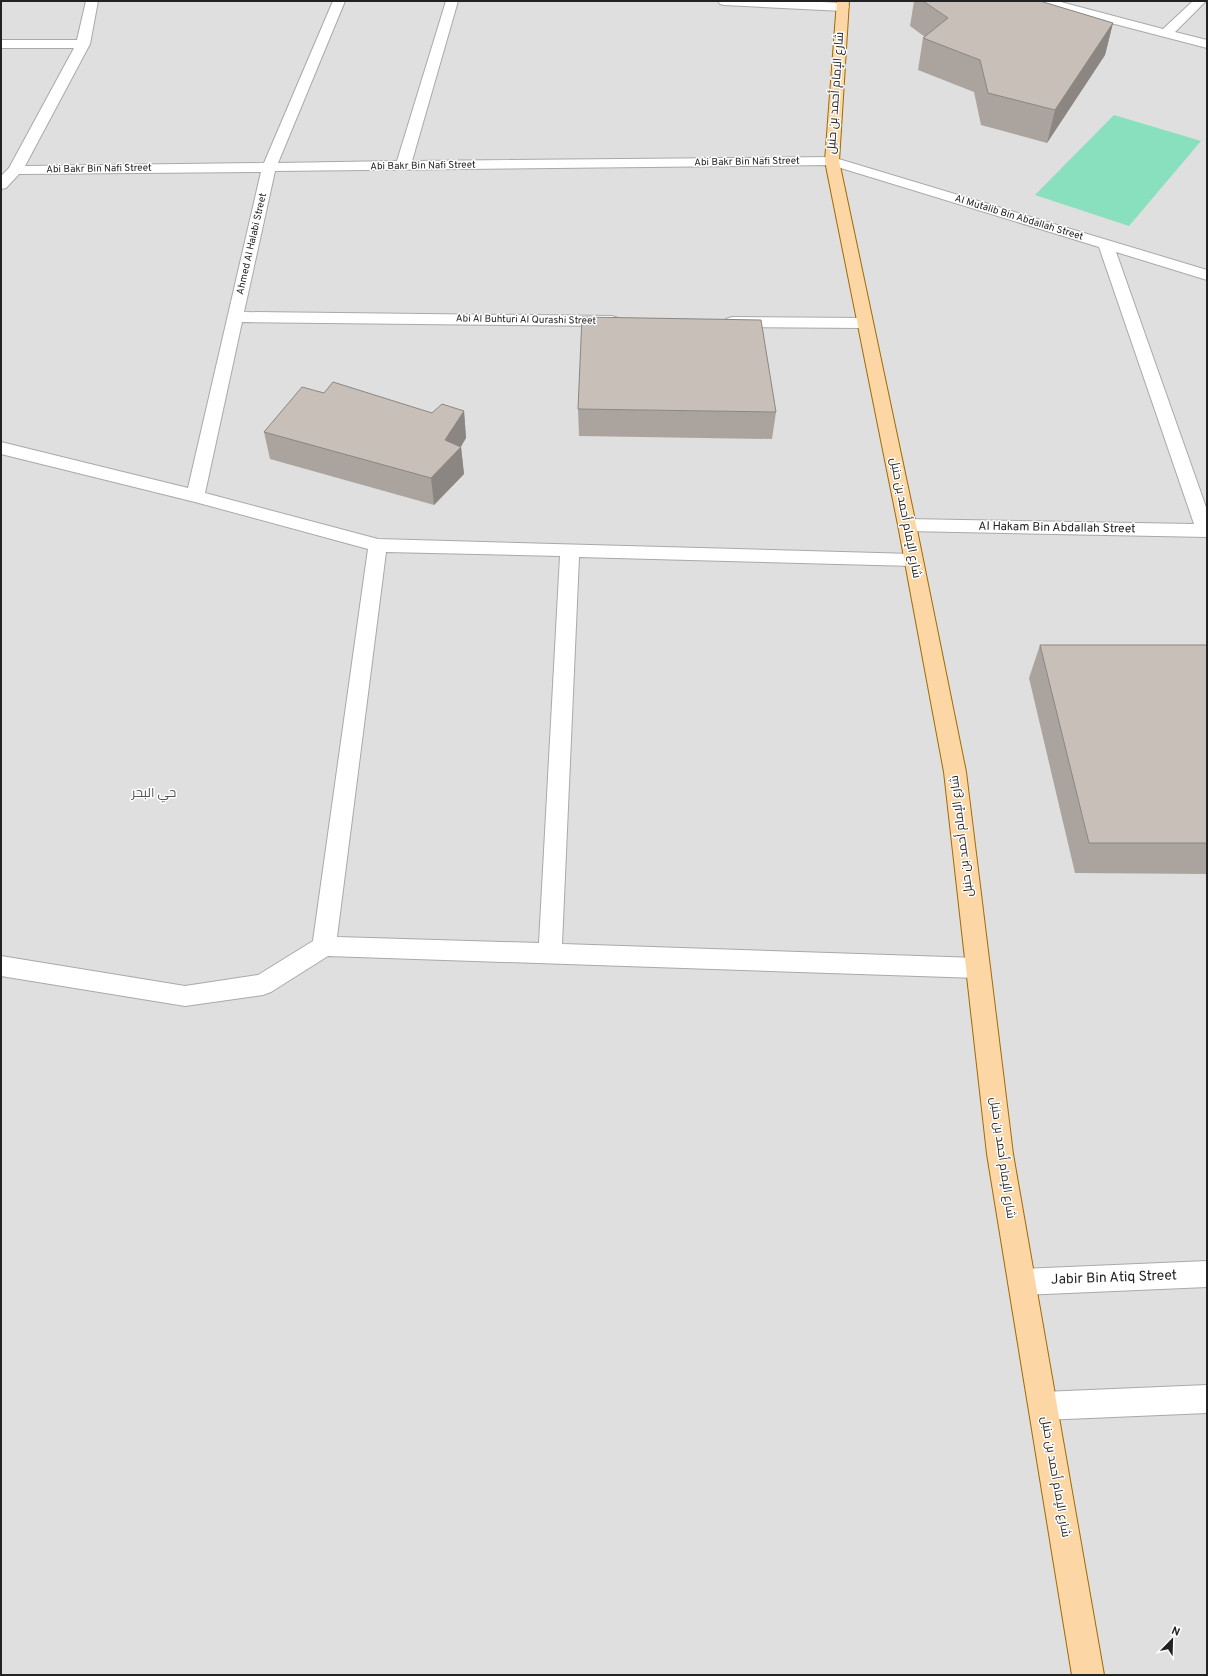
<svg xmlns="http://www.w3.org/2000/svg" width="1208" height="1676" font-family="Overpass,Cairo,sans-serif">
<rect width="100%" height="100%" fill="#f2efe9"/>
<path fill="#e0dfdf" d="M 1,1 L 1207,1 L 1207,1675 L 1,1675 Z"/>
<path fill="#88e0be" d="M 1114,115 L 1201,141 L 1129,226 L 1035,195 Z"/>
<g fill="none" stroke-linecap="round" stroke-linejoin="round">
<defs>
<path id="minor" d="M 86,1 L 98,1 L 90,44 L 25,166 L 264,163 L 333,1 L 345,1 L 278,163 L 397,161 L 446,1 L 458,1 L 412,161 L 832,157 L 1207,270 L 1207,280 L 1116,252 L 1207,510 L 1207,537 L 907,531 L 900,529 L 898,525 L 900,521 L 907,519 L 1194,524 L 1099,247 L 831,165 L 275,171 L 244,312 L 612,316 L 618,318 L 620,321 L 618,324 L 612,326 L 242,322 L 205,493 L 378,539 L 913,554 L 920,555 L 922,560 L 920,565 L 913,566 L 579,557 L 562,944 L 978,958 L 986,961 L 990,968 L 986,975 L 978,978 L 328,956 L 271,992 L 263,995 L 185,1006 L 1,976 L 1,956 L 185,986 L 258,975 L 313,941 L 368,549 L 195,502 L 1,454 L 1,442 L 188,488 L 261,172 L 19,174 L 6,188 L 1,189 L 1,176 L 9,168 L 74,48 L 1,48 L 1,40 L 77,40 ZM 386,552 L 560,556 L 539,943 L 337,937 Z
M 718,1 L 799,1 L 843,3 L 847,4 L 849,7 L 847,10 L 843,11 L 724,5 L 720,4 Z
M 1036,1 L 1057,1 L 1163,29 L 1193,1 L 1206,1 L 1175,32 L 1207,40 L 1207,48 L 1038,4 Z
M 732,317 L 865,318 L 871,320 L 873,323 L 871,326 L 865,328 L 732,327 L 726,325 L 724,322 L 726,319 Z
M 1207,1261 L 1207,1287 L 1022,1295 L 1012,1291 L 1008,1282 L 1012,1273 L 1022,1269 Z
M 1207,1385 L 1207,1413 L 1043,1420 L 1033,1416 L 1029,1406 L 1033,1396 L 1043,1392 Z"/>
<path id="major" d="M 837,1 L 849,1 L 839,161 L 916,525 L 966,772 L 1013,1154 L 1104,1675 L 1072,1675 L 987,1154 L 944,772 L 898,525 L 825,161 Z"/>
</defs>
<use href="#minor" stroke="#a9a9a9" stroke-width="2"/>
<use href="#major" stroke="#a06b00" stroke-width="2"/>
<use href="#minor" fill="#fff" fill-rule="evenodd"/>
<use href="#major" fill="#fcd6a4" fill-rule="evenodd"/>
</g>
<path fill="#aba49e" d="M 914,1 L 1040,1 L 1113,23 L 1105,55 L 1047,143 L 981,125 L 974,92 L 918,70 L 923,38 L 925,37 L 910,26 Z
M 324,393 L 432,413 L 464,411 L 466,438 L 461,447 L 464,474 L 434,505 L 270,459 L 264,432 Z
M 578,409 L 776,412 L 772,439 L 579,436 Z
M 1040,645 L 1207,645 L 1207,874 L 1075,873 L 1029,678 Z"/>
<path fill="#8b8681" d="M 1113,23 L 1105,55 L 1047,143 L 1055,110 Z
M 464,411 L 466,438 L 459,449 L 461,447 L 464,474 L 434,505 L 431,478 L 445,440 Z"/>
<path fill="#c7bfb8" stroke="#8b8681" d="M 923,1 L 1040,1 L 1113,23 L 1055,110 L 988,93 L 980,60 L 923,38 L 948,18 Z
M 582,317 L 761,320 L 776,412 L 578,409 Z
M 333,382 L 432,413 L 442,404 L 464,411 L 445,440 L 461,447 L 431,478 L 264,432 L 302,387 L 324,393 Z
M 1040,645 L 1207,645 L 1207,843 L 1089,843 Z"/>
<g text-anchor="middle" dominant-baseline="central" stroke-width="3" stroke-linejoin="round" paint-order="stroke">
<g font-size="10" fill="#222" stroke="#fff">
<text transform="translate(747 162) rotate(-1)">Abi Bakr Bin Nafi Street</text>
<text transform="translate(423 166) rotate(-1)">Abi Bakr Bin Nafi Street</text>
<text transform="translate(99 169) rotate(-1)">Abi Bakr Bin Nafi Street</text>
<text transform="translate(1019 218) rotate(17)">Al Mutalib Bin Abdallah Street</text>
<text transform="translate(252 244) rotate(-77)">Ahmed Al Halabi Street</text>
<text transform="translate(526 320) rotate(1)">Abi Al Buhturi Al Qurashi Street</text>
</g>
<g font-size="12" fill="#222" stroke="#fff">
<text transform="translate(836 93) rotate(-86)">شارع الإمام أحمد بن حنبل</text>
<text transform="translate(905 518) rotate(79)">شارع الإمام أحمد بن حنبل</text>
<text transform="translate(1057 528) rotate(1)">Al Hakam Bin Abdallah Street</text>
<text transform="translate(962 836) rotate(-97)">شارع الإمام أحمد بن حنبل</text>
<text transform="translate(1002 1158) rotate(82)">شارع الإمام أحمد بن حنبل</text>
<text transform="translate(1055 1477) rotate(80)">شارع الإمام أحمد بن حنبل</text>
</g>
<g font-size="13" fill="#555" stroke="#fff">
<text x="154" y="794">حي البحر</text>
</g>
<g font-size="14" fill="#222" stroke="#fff">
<text transform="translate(1114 1278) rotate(-2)">Jabir Bin Atiq Street</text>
</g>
</g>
<rect width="1208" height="1676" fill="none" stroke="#222222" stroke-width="4"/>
<g transform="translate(1172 1640) rotate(23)" stroke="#ffffff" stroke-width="3" paint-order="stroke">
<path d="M0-3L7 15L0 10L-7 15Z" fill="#222222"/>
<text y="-6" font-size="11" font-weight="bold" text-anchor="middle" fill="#222222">N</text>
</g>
</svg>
